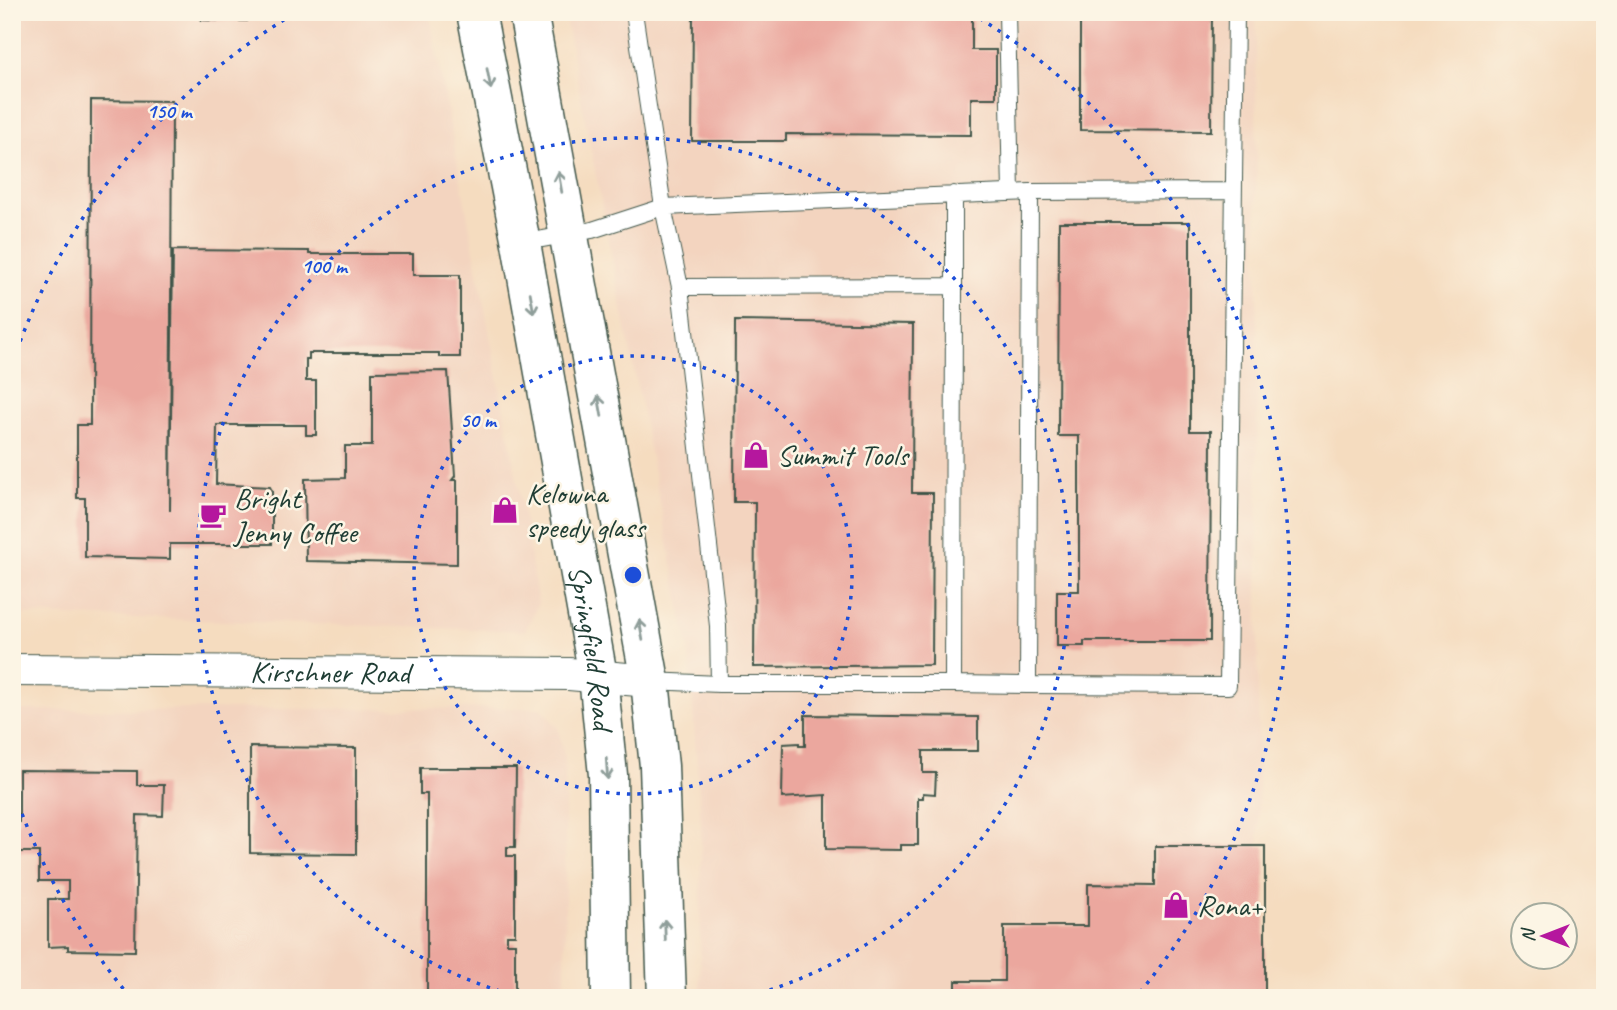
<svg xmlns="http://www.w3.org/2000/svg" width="1617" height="1010" font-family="Caveat,sans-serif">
<rect width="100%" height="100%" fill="#fcf5e5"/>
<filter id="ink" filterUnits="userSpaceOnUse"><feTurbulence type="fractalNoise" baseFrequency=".0143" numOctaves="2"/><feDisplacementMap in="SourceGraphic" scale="14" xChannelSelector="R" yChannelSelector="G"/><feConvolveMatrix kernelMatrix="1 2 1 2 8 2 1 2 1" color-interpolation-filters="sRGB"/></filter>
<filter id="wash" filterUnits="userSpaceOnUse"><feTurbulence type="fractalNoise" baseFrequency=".00686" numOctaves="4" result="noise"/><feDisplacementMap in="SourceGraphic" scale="28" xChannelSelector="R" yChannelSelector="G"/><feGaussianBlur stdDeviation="1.57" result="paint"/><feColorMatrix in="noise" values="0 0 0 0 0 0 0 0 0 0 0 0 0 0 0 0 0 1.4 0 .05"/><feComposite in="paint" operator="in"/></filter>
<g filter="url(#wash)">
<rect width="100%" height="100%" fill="#f5dcbf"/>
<path fill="#f3d4bf" d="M 12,12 L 429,12 L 525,522 L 538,604 L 525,631 L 12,614 Z
M 564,12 L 1256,12 L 1259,998 L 700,998 L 701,824 L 689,651 Z
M 541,708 L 558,728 L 565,758 L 565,998 L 12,998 L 12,710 Z"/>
<g id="blocks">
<path fill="#eba79e" d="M 201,12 L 247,12 L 247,21 L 201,20 Z
M 693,12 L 972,12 L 972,50 L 996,50 L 996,98 L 971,98 L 971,135 L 786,134 L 786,141 L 692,141 Z
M 1080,12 L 1212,12 L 1211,131 L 1080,130 Z
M 91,100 L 172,101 L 170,511 L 173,250 L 309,251 L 309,254 L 413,254 L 413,275 L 460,275 L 460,357 L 439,357 L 439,353 L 309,353 L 309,359 L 306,359 L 306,381 L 316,381 L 316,435 L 306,435 L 306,425 L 217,425 L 216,484 L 270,487 L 272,491 L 272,544 L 170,544 L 170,559 L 85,557 L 85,498 L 77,498 L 77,425 L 90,425 Z
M 1059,222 L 1190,222 L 1190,431 L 1211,431 L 1210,641 L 1084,641 L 1084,646 L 1057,646 L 1057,591 L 1079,591 L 1079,436 L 1058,436 Z
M 735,321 L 913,324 L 912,493 L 933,493 L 932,665 L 754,667 L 755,502 L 734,502 Z
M 448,371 L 455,476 L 452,480 L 457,480 L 457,564 L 306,561 L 305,479 L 345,478 L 345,446 L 372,446 L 372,372 Z
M 805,715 L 978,717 L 978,751 L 923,751 L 923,773 L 936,773 L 935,794 L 923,793 L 923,798 L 918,798 L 918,845 L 900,845 L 900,850 L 826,849 L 826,795 L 782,798 L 783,744 L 799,743 L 799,746 L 805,746 Z
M 250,747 L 356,748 L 356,854 L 250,853 Z
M 420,768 L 516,768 L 515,847 L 507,847 L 507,856 L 515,856 L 515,935 L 507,935 L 507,943 L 515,943 L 515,998 L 427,998 L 427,794 L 420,794 Z
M 19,770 L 137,771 L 137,785 L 164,785 L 163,816 L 137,815 L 135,951 L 68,950 L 68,946 L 48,947 L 48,899 L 68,899 L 68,881 L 39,881 L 39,852 L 12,852 L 13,822 L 19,822 Z
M 1155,846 L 1265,846 L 1265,998 L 956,998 L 956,981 L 1004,981 L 1004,926 L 1088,926 L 1088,884 L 1155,885 Z
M 230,992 L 250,992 L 250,998 L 230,998 Z"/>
</g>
</g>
<g filter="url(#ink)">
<use href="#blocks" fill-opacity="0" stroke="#3f5549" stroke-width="2"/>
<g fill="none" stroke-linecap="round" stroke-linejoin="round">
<defs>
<path id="lane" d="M 634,12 L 663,207 L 680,287 L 718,626 L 719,684 L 650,681
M 1007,12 L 1011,193
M 1233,191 L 1030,192 L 1028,685 L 1228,686 L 1236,12
M 521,243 L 592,230 L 663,207 L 1030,192
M 680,287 L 954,286 L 954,194
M 719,684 L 953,684 L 954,286
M 953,684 L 1028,685"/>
<g id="street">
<path id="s1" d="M 12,670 L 569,674 L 650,681"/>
</g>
<g id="secondary">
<path id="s2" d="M 476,12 L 521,243 L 598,676 L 608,775 L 611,998"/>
<path d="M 528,12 L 650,681 L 659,766 L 667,998"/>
</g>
</defs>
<use href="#lane" stroke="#3f5549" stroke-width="18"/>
<use href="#street" stroke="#3f5549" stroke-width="34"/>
<use href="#secondary" stroke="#3f5549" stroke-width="41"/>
<use href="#lane" stroke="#fff" stroke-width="16"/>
<use href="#street" stroke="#fff" stroke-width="32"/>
<use href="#secondary" stroke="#fff" stroke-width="38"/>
</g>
<defs><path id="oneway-shaft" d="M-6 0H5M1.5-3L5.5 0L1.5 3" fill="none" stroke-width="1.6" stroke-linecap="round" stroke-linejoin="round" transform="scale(1.75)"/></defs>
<g stroke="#8f9e9a">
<use href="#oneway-shaft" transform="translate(489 79) rotate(79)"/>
<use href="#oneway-shaft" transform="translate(560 182) rotate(-100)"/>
<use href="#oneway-shaft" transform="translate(532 303) rotate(80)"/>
<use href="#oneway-shaft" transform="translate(600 406) rotate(-100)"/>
<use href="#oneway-shaft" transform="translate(641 630) rotate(-100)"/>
<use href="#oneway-shaft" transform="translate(607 769) rotate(86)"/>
<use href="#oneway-shaft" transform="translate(665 930) rotate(-92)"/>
</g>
</g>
<g fill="none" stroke="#1d4ed8" stroke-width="3.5" stroke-dasharray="3.5 7">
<circle cx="633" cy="575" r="219"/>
<path d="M520 997A437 437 0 1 1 746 997"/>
<path d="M130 997A656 656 0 0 1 13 789M13 361A656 656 0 0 1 295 13M971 13A656 656 0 0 1 1136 997"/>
</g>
<defs>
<symbol id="shop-bare" viewBox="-9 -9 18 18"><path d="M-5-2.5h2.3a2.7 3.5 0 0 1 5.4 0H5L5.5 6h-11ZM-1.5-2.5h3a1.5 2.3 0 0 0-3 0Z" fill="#b5179e" stroke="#fcf5e5" stroke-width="2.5" paint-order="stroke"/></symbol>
<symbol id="cafe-bare" viewBox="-9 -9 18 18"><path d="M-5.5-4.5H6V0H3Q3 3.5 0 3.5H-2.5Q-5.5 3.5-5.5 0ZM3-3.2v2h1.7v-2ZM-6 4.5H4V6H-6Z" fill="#b5179e" stroke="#fcf5e5" stroke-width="2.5" paint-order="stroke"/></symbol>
</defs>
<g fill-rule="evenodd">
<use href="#shop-bare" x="737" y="436" width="38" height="38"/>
<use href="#shop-bare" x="486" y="491" width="38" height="38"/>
<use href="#cafe-bare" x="194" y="496" width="38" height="38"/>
<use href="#shop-bare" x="1157" y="886" width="38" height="38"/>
</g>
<g text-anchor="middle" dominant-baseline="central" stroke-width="5" stroke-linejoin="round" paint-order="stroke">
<g font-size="30" fill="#1f3d34" stroke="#fcf5e5" text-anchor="start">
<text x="777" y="455">Summit Tools</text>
<text x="526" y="493">Kelowna<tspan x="526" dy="34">speedy glass</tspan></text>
<text x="234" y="498">Bright<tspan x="234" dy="34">Jenny Coffee</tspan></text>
<text x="1197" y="905">Rona+</text>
</g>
<g font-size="30" fill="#1f3d34" stroke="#fcf5e5">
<text stroke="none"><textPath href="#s2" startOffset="646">Springfield Road</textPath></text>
<text stroke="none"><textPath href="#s1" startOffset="318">Kirschner Road</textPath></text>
</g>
</g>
<circle cx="633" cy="575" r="10" fill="#1d4ed8" stroke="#fcf5e5" stroke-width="3.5"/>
<g font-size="21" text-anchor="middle" font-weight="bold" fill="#1d4ed8" stroke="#fcf5e5" stroke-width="5" stroke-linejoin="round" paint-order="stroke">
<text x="169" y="118">150 m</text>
<text x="324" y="273">100 m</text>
<text x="478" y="427">50 m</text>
</g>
<rect width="1617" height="1010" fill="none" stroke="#fcf5e5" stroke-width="42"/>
<g transform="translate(1544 936) rotate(270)"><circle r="33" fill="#fcf5e5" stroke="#a4ab9e" stroke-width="2"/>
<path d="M0-5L12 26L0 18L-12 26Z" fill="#b5179e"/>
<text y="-10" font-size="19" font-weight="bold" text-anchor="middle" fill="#1f3d34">N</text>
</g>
</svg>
